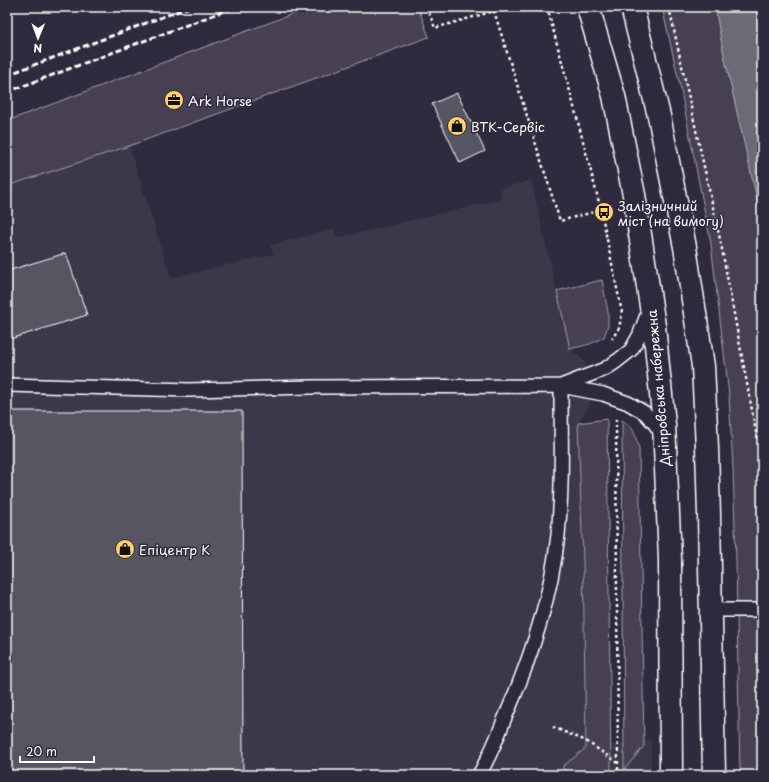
<svg xmlns="http://www.w3.org/2000/svg" width="769" height="782" font-family="'Playpen Sans',sans-serif">
<rect width="100%" height="100%" fill="#2f2a3d"/>
<filter id="ink" filterUnits="userSpaceOnUse"><feTurbulence type="fractalNoise" baseFrequency=".025" numOctaves="2"/><feDisplacementMap in="SourceGraphic" scale="8" xChannelSelector="R" yChannelSelector="G"/><feConvolveMatrix kernelMatrix="1 2 1 2 8 2 1 2 1" color-interpolation-filters="sRGB"/></filter>
<g filter="url(#ink)">
<path fill="#3c3749" d="M 129,146 L 171,278 L 274,254 L 270,245 L 334,229 L 337,238 L 502,199 L 500,189 L 531,180 L 570,348 L 584,361 L 592,378 L 594,389 L 588,408 L 578,423 L 583,562 L 586,748 L 651,740 L 651,775 L 7,775 L 7,186 Z"/>
<path fill="#464152" stroke="#a2a0a8" d="M 311,7 L 418,7 L 429,37 L 129,146 L 7,186 L 7,121 Z
M 662,7 L 715,7 L 724,55 L 762,221 L 762,775 L 740,775 L 736,560 L 733,469 L 729,395 L 711,244 L 680,86 Z
M 602,280 L 608,312 L 608,325 L 604,337 L 590,344 L 570,349 L 557,291 Z
M 607,419 L 611,775 L 569,775 L 562,767 L 586,748 L 583,562 L 578,423 Z
M 622,420 C 636,429 634,433 639,448 L 644,746 L 624,770 Z"/>
<path fill="#6d6a77" stroke="#a7a6ad" d="M 715,7 L 762,7 L 762,221 L 724,55 Z"/>
<path fill="#595564" stroke="#fff" d="M 457,93 L 485,151 L 460,163 L 432,104 Z
M 66,253 L 87,315 L 7,340 L 7,271 Z
M 7,411 L 242,411 L 243,775 L 7,775 Z"/>
<g fill="none" stroke-linecap="round" stroke-linejoin="round">
<defs>
<path id="service" d="M 7,385 L 189,390 L 310,387 L 561,386 L 603,394 L 628,403 L 645,413 L 655,424 L 663,436
M 561,386 L 605,369 L 617,361 L 631,350 L 639,336 L 649,310
M 711,610 L 762,610
M 479,775 C 489,757 497,739 504,720 C 530,661 551,598 558,535 C 563,485 561,436 561,386"/>
<path id="secondary" d="M 588,7 L 614,96 L 634,195 L 654,326 L 664,424 L 670,559 L 671,775
M 632,7 L 659,116 L 685,247 L 703,366 L 707,448 L 709,515 L 714,775"/>
</defs>
<use href="#service" stroke="#fff" stroke-width="16"/>
<use href="#secondary" stroke="#fff" stroke-width="25"/>
<path stroke="#fff" stroke-width="2.5" stroke-dasharray="3 3" stroke-linecap="butt" d="M 427,7 L 435,28 L 494,11
M 506,7 L 494,11 L 560,221 L 601,210
M 547,7 L 572,99 L 601,210 L 622,313 L 619,328 L 612,339
M 669,7 L 721,244 L 762,464
M 616,419 L 618,775
M 758,577 L 762,577
M 759,591 L 758,577 L 760,557 L 762,556
M 553,727 L 586,741 L 618,763
M 759,775 L 761,630"/>
<use href="#service" stroke="#2f2a3d" stroke-width="13"/>
<use href="#secondary" stroke="#2f2a3d" stroke-width="22"/>
<path stroke="#fff" stroke-width="3" stroke-dasharray="6 3" stroke-linecap="butt" d="M 7,75 L 189,7
M 7,92 L 235,7"/>
</g>
</g>
<defs>
<symbol id="office-disc" viewBox="-11 -11 22 22"><circle r="9.5" fill="#ffd166" stroke="#2f2a3d"/><path d="M-6-3h4V-5.5h4V-3h4V5H-6ZM-1-4.5V-3h2v-1.5ZM-6 0V1H6V0Z" fill="#111"/></symbol>
<symbol id="shop-disc" viewBox="-11 -11 22 22"><circle r="9.5" fill="#ffd166" stroke="#2f2a3d"/><path d="M-5-2.5h2.3a2.7 3.5 0 0 1 5.4 0H5L5.5 6h-11ZM-1.5-2.5h3a1.5 2.3 0 0 0-3 0Z" fill="#111"/></symbol>
<symbol id="bus-disc" viewBox="-11 -11 22 22"><circle r="9.5" fill="#ffd166" stroke="#2f2a3d"/><path d="M-5-6H5V4H4V6H2V4H-2V6H-4V4H-5ZM-3.5-4V0h7V-4ZM-3.5 1.2v1.5H-2V1.2ZM2 1.2v1.5H3.5V1.2Z" fill="#111"/></symbol>
</defs>
<g fill-rule="evenodd">
<use href="#office-disc" x="163" y="89" width="22" height="22"/>
<use href="#shop-disc" x="446" y="115" width="22" height="22"/>
<use href="#bus-disc" x="593" y="201" width="22" height="22"/>
<use href="#shop-disc" x="114" y="538" width="22" height="22"/>
</g>
<g text-anchor="middle" dominant-baseline="central" stroke-width="3" stroke-linejoin="round" paint-order="stroke">
<g font-size="13" fill="#fff" stroke="#2f2a3d" text-anchor="start">
<text x="188" y="100">Ark Horse</text>
<text x="471" y="126">ВТК-Сервіс</text>
<text x="618" y="205">Залізничний<tspan x="618" dy="15">міст (на вимогу)</tspan></text>
<text x="139" y="549">Епіцентр К</text>
</g>
<g font-size="13" fill="#fff" stroke="#2f2a3d">
<text transform="translate(658 388) rotate(-95)">Дніпровська набережна</text>
</g>
</g>
<rect width="769" height="782" fill="none" stroke="#2f2a3d" stroke-width="24"/>
<rect x="12" y="12" width="745" height="758" fill="none" stroke="#fff" stroke-width="1.5" filter="url(#ink)"/>
<g transform="translate(38 38) rotate(181)" stroke="#2f2a3d" stroke-width="3" paint-order="stroke">
<path d="M0-3L7 15L0 10L-7 15Z" fill="#ffffff"/>
<text y="-6" font-size="11" font-weight="bold" text-anchor="middle" fill="#ffffff">N</text>
</g>
<path d="M20 756v6h74v-6" fill="none" stroke="#ffffff" stroke-width="2"/>
<text x="26" y="756" font-size="12" fill="#ffffff" stroke="#2f2a3d" stroke-width="3" paint-order="stroke">20 m</text>
</svg>
